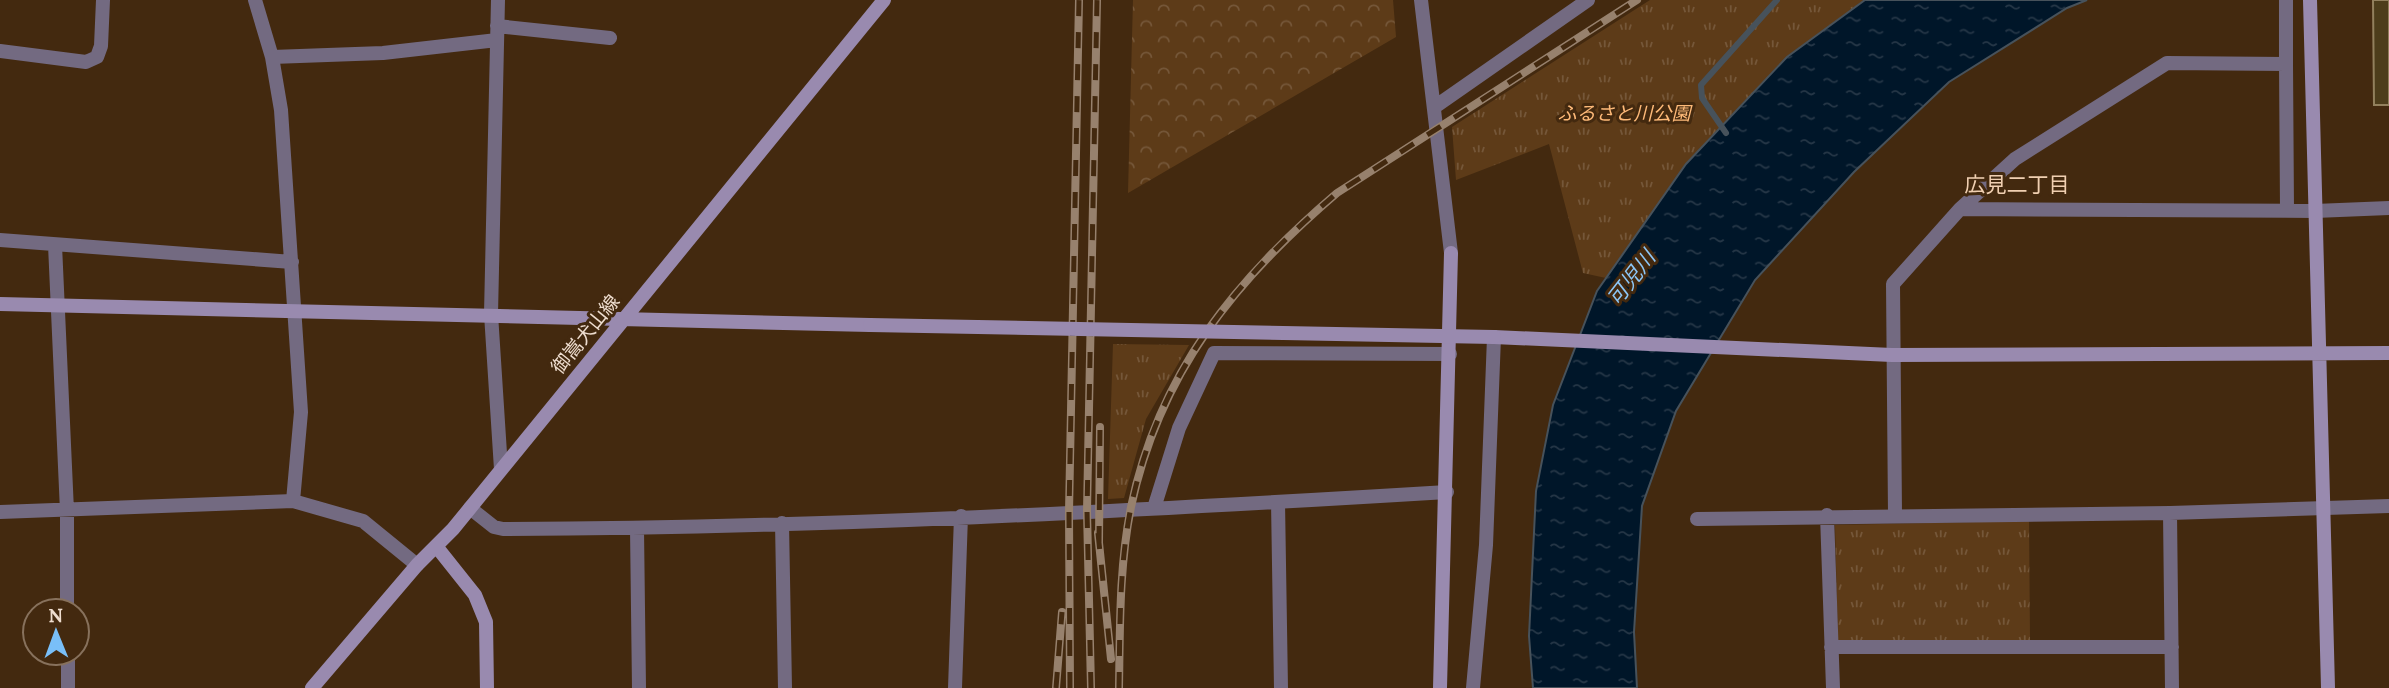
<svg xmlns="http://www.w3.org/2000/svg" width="2389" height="688" font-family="Lora,'Noto Sans JP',serif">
<defs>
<pattern id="grass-tufts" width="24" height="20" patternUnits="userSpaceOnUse" patternTransform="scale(1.75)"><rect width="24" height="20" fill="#5d3b18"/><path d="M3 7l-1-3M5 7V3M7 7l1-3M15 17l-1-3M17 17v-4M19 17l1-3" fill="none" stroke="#755739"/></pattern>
<pattern id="forest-crowns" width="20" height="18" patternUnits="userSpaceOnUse" patternTransform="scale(1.75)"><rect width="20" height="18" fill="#5d3b18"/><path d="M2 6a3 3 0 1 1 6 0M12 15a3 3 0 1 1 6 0" fill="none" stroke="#755739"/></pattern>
<pattern id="water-ripples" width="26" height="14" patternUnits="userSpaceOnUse" patternTransform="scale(1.75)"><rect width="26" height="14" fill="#001629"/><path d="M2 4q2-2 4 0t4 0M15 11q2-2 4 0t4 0" fill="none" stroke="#263747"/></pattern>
</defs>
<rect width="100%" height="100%" fill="#43290f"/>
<path fill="url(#grass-tufts)" d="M 1650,0 L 1865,0 L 1787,57 L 1686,164 L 1606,278 L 1583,273 L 1549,144 L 1456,180 L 1452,127 Z
M 1113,344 L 1189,345 L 1146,419 L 1124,498 L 1108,499 Z
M 2029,521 L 2030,641 L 1838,640 L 1835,525 Z"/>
<path fill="url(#forest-crowns)" d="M 1133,0 L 1393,0 L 1396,37 L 1128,193 Z"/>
<path fill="url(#water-ripples)" stroke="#47525b" stroke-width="2" d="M 1865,0 L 2087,0 L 2067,8 L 1949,82 L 1854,172 L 1755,280 L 1676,411 L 1642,506 L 1634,632 L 1637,688 L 1533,688 L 1529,636 L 1536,491 L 1553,405 L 1597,291 L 1686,164 L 1787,57 Z"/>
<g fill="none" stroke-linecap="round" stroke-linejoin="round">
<path stroke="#47525b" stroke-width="6" d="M 1726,133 L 1702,98 L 1701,85 L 1777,0"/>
</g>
<path fill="#4d3d1b" stroke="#92805d" stroke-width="2" d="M 2373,0 L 2389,0 L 2389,105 L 2374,105 Z"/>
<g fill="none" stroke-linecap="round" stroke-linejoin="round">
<path stroke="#736a81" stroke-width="14" d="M 255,0 L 272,57 L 281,110 L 301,412 L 293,501
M 498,0 L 491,314 L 501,469
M 1421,0 L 1451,253
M 497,26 L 610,38
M 0,51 L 86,62 L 97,57 L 101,46 L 103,0
M 272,57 L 383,53 L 497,40
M 2286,64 L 2286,0
M 1436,106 L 1588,0
M 1960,209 L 2315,211 L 2389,208
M 0,240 L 292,262
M 55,245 L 67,511 L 67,611
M 1278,502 L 1281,688
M 470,508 L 494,527 L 503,529 C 818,528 1133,511 1447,492
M 1154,508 L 1179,428 L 1214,353 L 1450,354
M 0,512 L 293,501 L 363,521 L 417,565
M 2170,513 L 2172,688
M 1895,514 L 1893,284 L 1960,209 L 2015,159 L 2167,63 L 2286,64 L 2287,209
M 1827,515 L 1833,688
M 1697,519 L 2170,513 L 2389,506
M 782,523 L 785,688
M 637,529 L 639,688
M 1831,647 L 2172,647
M 68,653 L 68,688
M 955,688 L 961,516
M 1473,688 L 1486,545 L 1494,337"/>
<path stroke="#998aaf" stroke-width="14" d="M 2310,0 L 2328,688
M 0,304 L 870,325
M 1494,337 L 1892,355 L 2389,353
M 436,546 L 475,595 L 486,622 L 487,688
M 312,688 L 417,565 L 453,529 L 884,0
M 1440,688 L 1451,253"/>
<defs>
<path id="rail" d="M 1098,533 L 1111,659
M 1099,542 L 1100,427
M 1056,688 L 1062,612
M 1070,688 L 1069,512 L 1079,0
M 1091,688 L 1087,511 L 1097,0
M 1119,688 C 1120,628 1119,567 1131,507 C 1159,373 1235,280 1337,193 L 1637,0"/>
</defs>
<use href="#rail" stroke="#97816d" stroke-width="8"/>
<use href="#rail" stroke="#43290f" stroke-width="5" stroke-dasharray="16" stroke-linecap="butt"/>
<path stroke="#998aaf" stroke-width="14" d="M 870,325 L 1494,337"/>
</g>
<g text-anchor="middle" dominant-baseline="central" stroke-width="6" stroke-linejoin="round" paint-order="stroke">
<g font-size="19" font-style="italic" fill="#fdb978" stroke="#43290f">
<text x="1624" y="113">ふるさと川公園</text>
</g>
<g font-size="19" fill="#eeddcf" stroke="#43290f">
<text transform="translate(585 334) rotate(-51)">御嵩犬山線</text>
</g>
<g font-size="21" fill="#f0cfb1" stroke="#43290f">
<text x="2017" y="184">広見二丁目</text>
</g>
<g font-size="21" font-style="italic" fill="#8cc6f6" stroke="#43290f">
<text transform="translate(1631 278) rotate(-52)">可児川</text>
</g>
</g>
<g transform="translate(56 632) rotate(359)"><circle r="33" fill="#43290f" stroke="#87715c" stroke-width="2"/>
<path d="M0-5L12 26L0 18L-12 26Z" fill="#79bff8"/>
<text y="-10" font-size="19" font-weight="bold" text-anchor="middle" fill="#eeddcf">N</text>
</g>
</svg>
